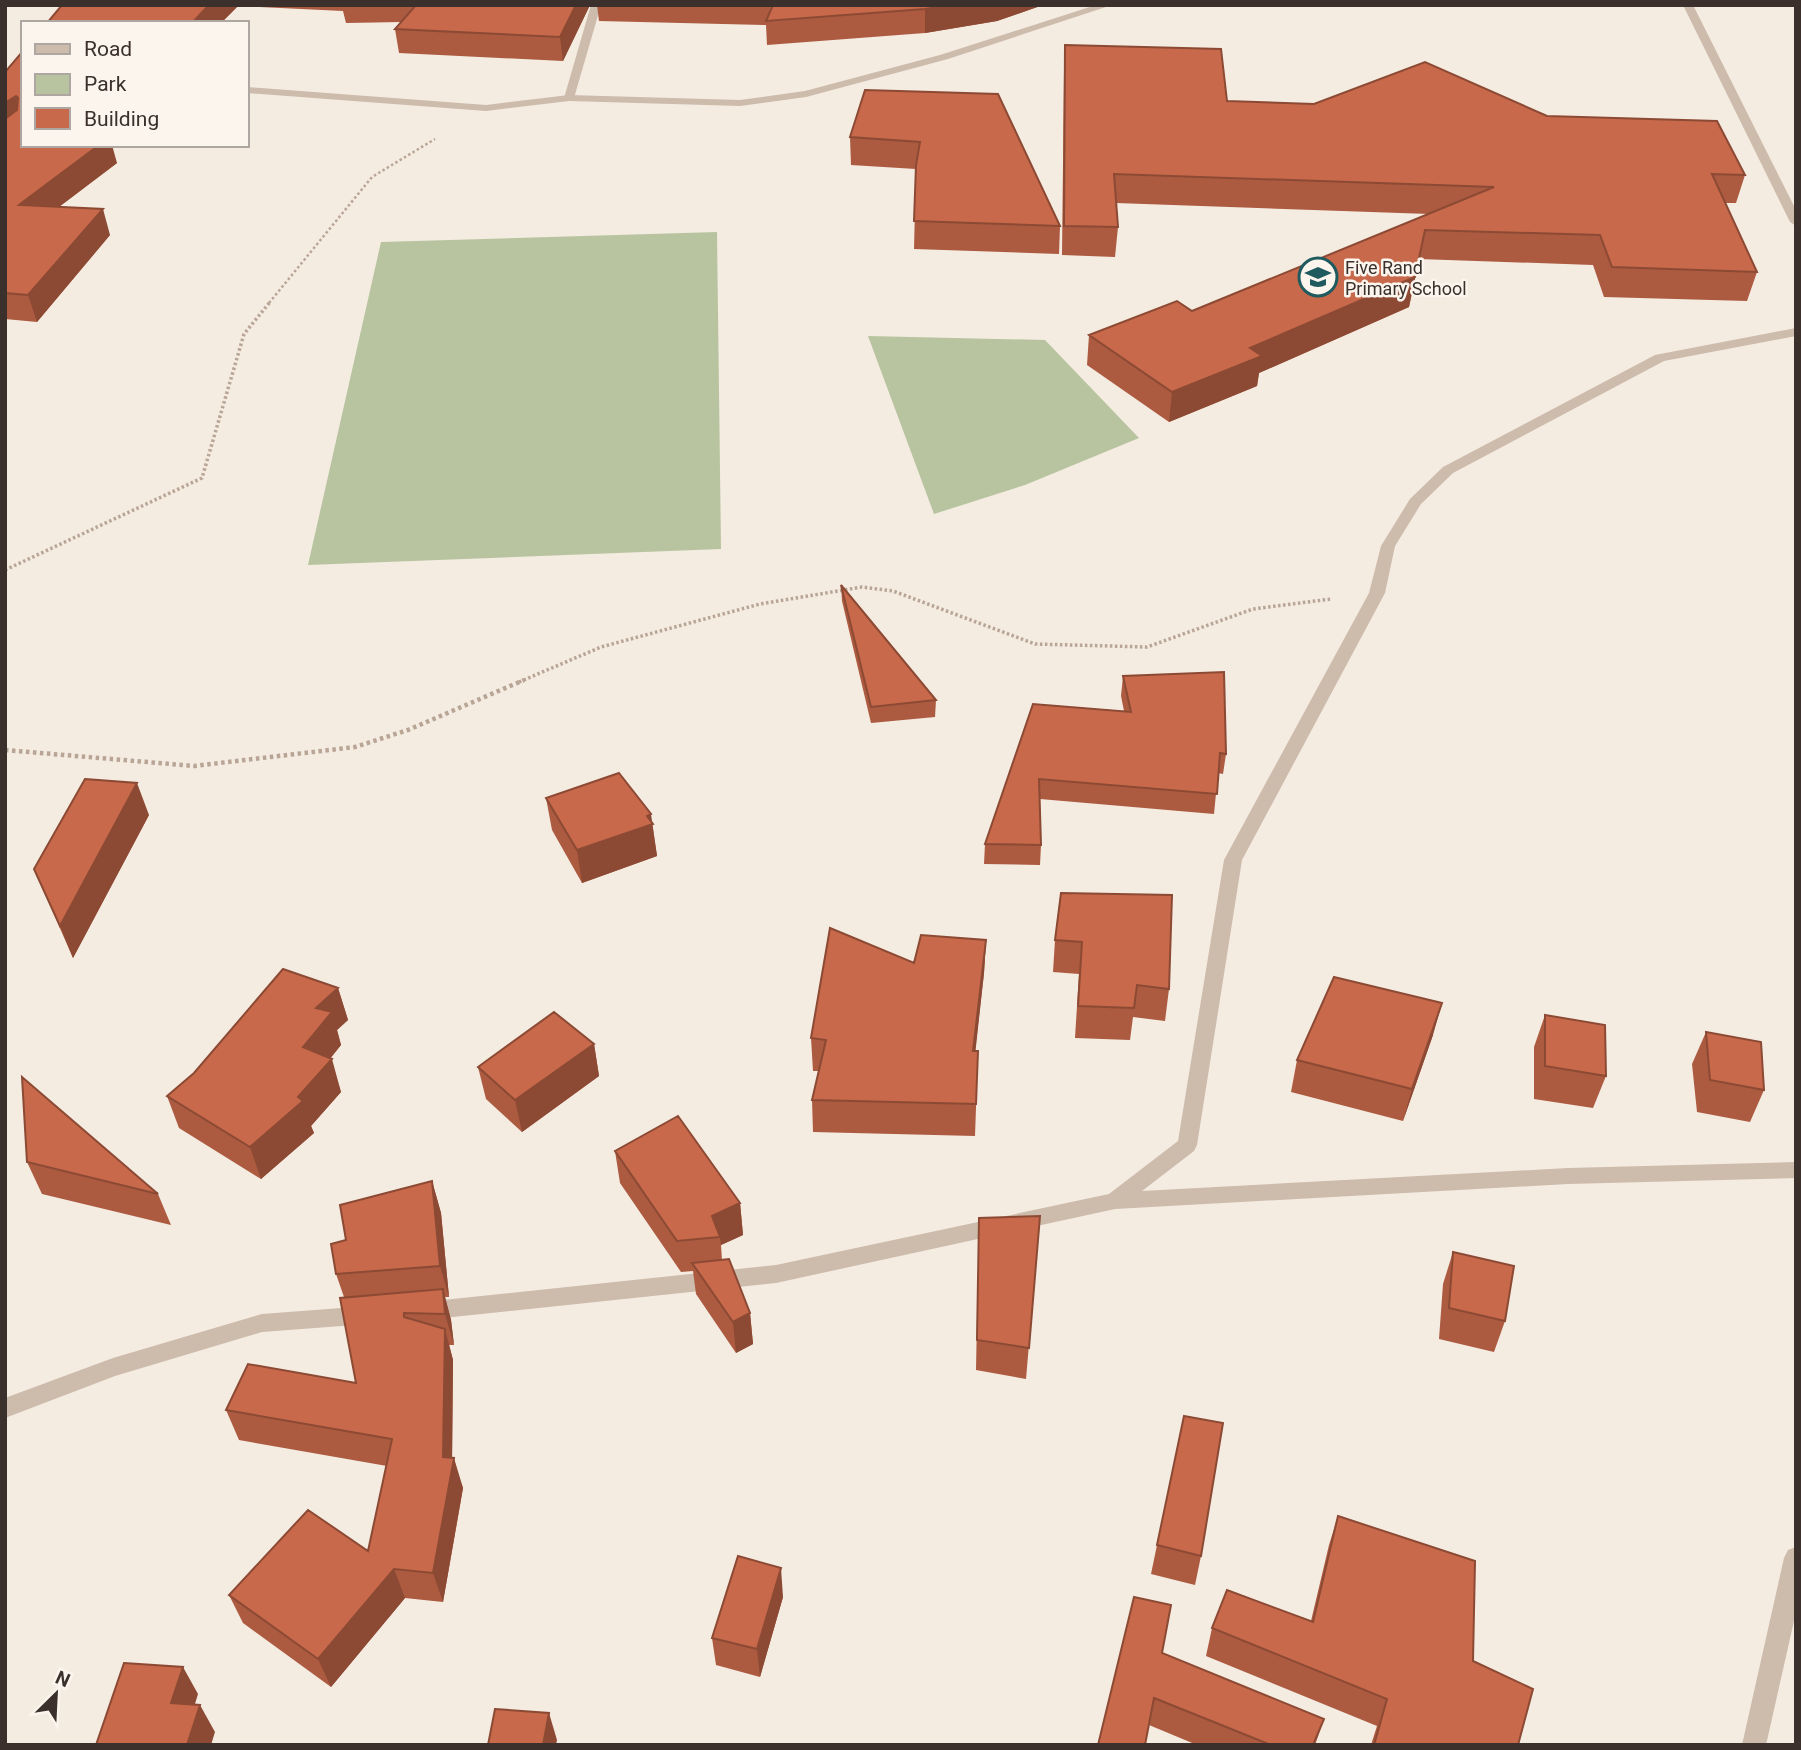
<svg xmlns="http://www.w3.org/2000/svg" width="1801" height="1750" font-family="Roboto,sans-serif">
<rect width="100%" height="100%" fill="#f4ebe1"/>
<path fill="#b8c4a0" d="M 717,232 L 721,549 L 308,565 L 381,242 Z
M 868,336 L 1045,340 L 1139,438 L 1025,485 L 934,514 Z"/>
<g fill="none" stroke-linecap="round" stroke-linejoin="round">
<path stroke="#b9a596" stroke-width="2.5" stroke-dasharray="2.5 2.5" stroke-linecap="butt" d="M 269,303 L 372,177 L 435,139"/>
<path stroke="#b9a596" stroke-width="3.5" stroke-dasharray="2.5 2.5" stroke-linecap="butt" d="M 5,570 L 202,478 L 244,334 L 270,302
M 519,682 L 601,647 L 760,604 L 862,587 L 893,591 L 1035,644 L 1147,647 L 1253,609 L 1331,599"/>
<path stroke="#b9a596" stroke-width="4.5" stroke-dasharray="3.5 3.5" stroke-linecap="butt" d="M 5,750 L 194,766 L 355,747 L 408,730 L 524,680"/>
<path fill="#cdbbac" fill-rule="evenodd" d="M 591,5 L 601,5 L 574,98 L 565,100 L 564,98 Z
M 1796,328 L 1796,336 L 1664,361 L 1453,473 L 1421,504 L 1395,546 L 1385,593 L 1242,860 L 1197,1145 L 1194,1151 L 1142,1191 L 1568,1168 L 1796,1162 L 1796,1178 L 1568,1184 L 1115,1209 L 776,1283 L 424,1320 L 417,1317 L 413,1311 L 417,1305 L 424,1302 L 776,1265 L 1109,1194 L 1178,1141 L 1224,860 L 1369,593 L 1381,546 L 1410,499 L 1443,467 L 1655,355 Z
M 368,1306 L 376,1309 L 379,1315 L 376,1321 L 368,1324 L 262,1332 L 115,1376 L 5,1418 L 5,1398 L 113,1358 L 262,1314 Z"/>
<path fill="#cdbbac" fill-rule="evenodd" d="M 1096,5 L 1112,5 L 948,59 L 806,97 L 740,106 L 569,101 L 486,111 L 247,93 L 247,87 L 486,105 L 569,95 L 740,100 L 805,91 L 940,55 Z
M 1683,5 L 1693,5 L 1796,210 L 1796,226 L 1790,222 Z
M 1796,1547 L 1796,1612 L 1766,1745 L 1742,1745 L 1784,1558 L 1788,1550 Z"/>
</g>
<path fill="#ac5a40" d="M 62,5 L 590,5 L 563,61 L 399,53 L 395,29 L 401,22 L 346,23 L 343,11 L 238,6 L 221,23 L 47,23 Z
M 597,5 L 1043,5 L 997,21 L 925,33 L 767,45 L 766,25 L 599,21 Z
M 1065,45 L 1227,101 L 1547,116 L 1745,175 L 1736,203 L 1725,203 L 1757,272 L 1747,301 L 1604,297 L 1593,265 L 1419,259 L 1409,307 L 1259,373 L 1257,386 L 1169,422 L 1087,365 L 1089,335 L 1192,311 L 1429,214 L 1116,203 L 1118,227 L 1115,257 L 1062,255 L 1064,72 Z
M 5,72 L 117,163 L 59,207 L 110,235 L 37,322 L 5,319 Z
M 998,94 L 1060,226 L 1059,254 L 914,249 L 916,169 L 851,165 L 850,137 Z
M 841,585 L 936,700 L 935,717 L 871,723 L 842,601 Z
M 1123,676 L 1226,754 L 1223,774 L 1218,773 L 1214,814 L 1040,799 L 1041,845 L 1040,865 L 984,864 L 985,844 L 1033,704 L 1124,711 L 1121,696 Z
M 546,798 L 652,823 L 657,856 L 582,883 L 552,830 Z
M 149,815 L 73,958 L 34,869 Z
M 1061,893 L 1169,989 L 1165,1021 L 1133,1017 L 1130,1040 L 1075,1038 L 1079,974 L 1053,972 L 1055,940 Z
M 986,940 L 984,973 L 975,1051 L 978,1051 L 975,1136 L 813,1132 L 812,1100 L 819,1071 L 813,1071 L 811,1038 L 914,963 Z
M 338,988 L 348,1020 L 337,1030 L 341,1045 L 330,1059 L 341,1092 L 311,1126 L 314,1133 L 261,1179 L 179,1128 L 167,1096 Z
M 1545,1015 L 1606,1076 L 1593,1108 L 1534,1099 L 1534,1047 Z
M 1706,1032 L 1764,1090 L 1750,1122 L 1697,1112 L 1692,1064 Z
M 1433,1035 L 1403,1121 L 1291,1092 L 1297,1060 Z
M 594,1044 L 599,1076 L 522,1132 L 486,1099 L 478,1067 Z
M 615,1151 L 740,1203 L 743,1235 L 721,1245 L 722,1260 L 750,1313 L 753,1344 L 736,1353 L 696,1294 L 693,1271 L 681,1272 L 620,1183 Z
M 27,1162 L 158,1194 L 171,1225 L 42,1194 Z
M 432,1181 L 441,1213 L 449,1297 L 445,1297 L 451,1320 L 454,1345 L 449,1345 L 453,1360 L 452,1458 L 463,1488 L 443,1602 L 405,1598 L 331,1687 L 243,1623 L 229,1595 L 368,1551 L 387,1466 L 239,1440 L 226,1410 L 356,1383 L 344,1297 L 336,1274 L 346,1240 Z
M 1040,1216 L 1026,1379 L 976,1370 L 979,1218 Z
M 1453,1252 L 1505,1321 L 1494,1352 L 1439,1339 L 1443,1284 Z
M 1338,1516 L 1473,1661 L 1518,1745 L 1371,1745 L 1377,1726 L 1206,1656 L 1212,1628 L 1311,1621 L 1329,1545 Z
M 1157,1545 L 1201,1556 L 1195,1585 L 1151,1574 Z
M 783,1597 L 760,1677 L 716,1665 L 712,1638 Z
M 1162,1653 L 1324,1719 L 1315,1745 L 1197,1745 L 1149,1725 Z"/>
<path fill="#8c4a34" d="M 209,5 L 238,5 L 238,6 L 221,23 L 192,23 Z
M 576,5 L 590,5 L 563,61 L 560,37 Z
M 950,5 L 1043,5 L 997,21 L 925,33 L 925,9 Z
M 16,96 L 23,119 L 5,134 L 5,103 Z
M 86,145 L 112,145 L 117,163 L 27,231 L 19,205 Z
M 103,209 L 110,235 L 37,322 L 28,295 Z
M 1425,230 L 1409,307 L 1259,373 L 1257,386 L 1169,422 L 1172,392 Z
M 137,783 L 149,815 L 73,958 L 60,926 Z
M 651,814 L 657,856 L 582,883 L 577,850 L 647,816 Z
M 986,940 L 984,973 L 972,1083 L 973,1051 Z
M 338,988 L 348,1020 L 337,1030 L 341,1045 L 313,1079 L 303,1047 L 316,1008 Z
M 1442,1003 L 1433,1035 L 1403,1121 L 1412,1089 Z
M 594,1044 L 599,1076 L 522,1132 L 515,1100 Z
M 332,1059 L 341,1092 L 311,1126 L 314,1133 L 261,1179 L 250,1147 Z
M 432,1181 L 441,1213 L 449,1297 L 440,1266 Z
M 740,1203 L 743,1235 L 721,1245 L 720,1237 L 712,1216 Z
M 443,1289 L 451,1320 L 454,1345 L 445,1314 Z
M 750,1313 L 753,1344 L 736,1353 L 733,1322 Z
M 445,1329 L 453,1360 L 452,1466 L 454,1458 L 463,1488 L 443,1602 L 433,1573 L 443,1457 Z
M 781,1568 L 783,1597 L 760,1677 L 757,1649 Z
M 394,1569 L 405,1598 L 331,1687 L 318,1659 Z
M 183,1667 L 198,1694 L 187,1730 L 171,1703 Z
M 200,1705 L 215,1732 L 211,1745 L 187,1745 Z
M 549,1713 L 557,1740 L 556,1745 L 543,1745 Z"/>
<path fill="#c8694b" stroke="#8c4a34" stroke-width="2" d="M 62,5 L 209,5 L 192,23 L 47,23 Z
M 416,5 L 576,5 L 560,37 L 395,29 Z
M 773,5 L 950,5 L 925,9 L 766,21 Z
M 1065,45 L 1221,49 L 1227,101 L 1314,104 L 1425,62 L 1547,116 L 1717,121 L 1745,175 L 1712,174 L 1757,272 L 1612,267 L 1600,235 L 1425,230 L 1415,277 L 1250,348 L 1262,356 L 1172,392 L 1089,335 L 1177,301 L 1192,311 L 1494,187 L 1114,174 L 1118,227 L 1064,226 Z
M 23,51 L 23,145 L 99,145 L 19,205 L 103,209 L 28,295 L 5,293 L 5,119 L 17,110 L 18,98 L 16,96 L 5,103 L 5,72 Z
M 865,90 L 998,94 L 1060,226 L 914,221 L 916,165 L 920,142 L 850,137 Z
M 841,585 L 936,700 L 871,707 Z
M 1224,672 L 1226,754 L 1220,753 L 1217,794 L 1039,779 L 1041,845 L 985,844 L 1033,704 L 1131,712 L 1123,676 Z
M 619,773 L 651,814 L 647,816 L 653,824 L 577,850 L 546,798 Z
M 85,779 L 137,783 L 60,926 L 34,869 Z
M 1061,893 L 1172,895 L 1169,989 L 1137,985 L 1134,1008 L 1078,1006 L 1082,942 L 1055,940 Z
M 830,928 L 914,963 L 921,935 L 986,940 L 973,1051 L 978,1051 L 976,1104 L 812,1100 L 826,1040 L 811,1038 Z
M 283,969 L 338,988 L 316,1008 L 332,1012 L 303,1047 L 332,1059 L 298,1097 L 303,1101 L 250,1147 L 167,1096 L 194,1073 Z
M 1334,977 L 1442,1003 L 1412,1089 L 1297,1060 Z
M 554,1012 L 594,1044 L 515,1100 L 478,1067 Z
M 1545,1015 L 1605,1025 L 1606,1076 L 1545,1066 Z
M 1706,1032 L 1761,1042 L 1764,1090 L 1710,1080 Z
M 22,1077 L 158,1194 L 27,1162 Z
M 678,1116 L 740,1203 L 712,1216 L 720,1237 L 677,1241 L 615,1151 Z
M 432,1181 L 440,1266 L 336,1274 L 331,1244 L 346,1240 L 340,1205 Z
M 1040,1216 L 1029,1348 L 977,1340 L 979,1218 Z
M 1453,1252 L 1514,1266 L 1505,1321 L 1449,1308 Z
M 729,1259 L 750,1313 L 733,1322 L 692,1263 Z
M 443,1289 L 445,1314 L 404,1313 L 404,1317 L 445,1329 L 443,1457 L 454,1458 L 433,1573 L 394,1569 L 318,1659 L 229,1595 L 308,1510 L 368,1551 L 392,1439 L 226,1410 L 248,1364 L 356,1383 L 340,1298 Z
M 1184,1416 L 1223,1423 L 1201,1556 L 1157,1545 Z
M 1338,1516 L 1475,1561 L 1473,1661 L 1533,1689 L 1518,1745 L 1374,1745 L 1387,1699 L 1212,1628 L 1227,1590 L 1313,1622 Z
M 738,1556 L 781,1568 L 757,1649 L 712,1638 Z
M 1134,1597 L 1171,1605 L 1162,1653 L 1324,1719 L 1313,1745 L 1271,1745 L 1154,1698 L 1145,1745 L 1098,1745 Z
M 124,1663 L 183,1667 L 171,1703 L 200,1705 L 187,1745 L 96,1745 Z
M 495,1709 L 549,1713 L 543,1745 L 488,1745 Z"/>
<defs>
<symbol id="school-ring" viewBox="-11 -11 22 22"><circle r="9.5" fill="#fbf5ee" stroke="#1f5a5e" stroke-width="1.5"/><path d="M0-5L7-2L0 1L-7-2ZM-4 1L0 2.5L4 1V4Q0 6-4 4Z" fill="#1f5a5e"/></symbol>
</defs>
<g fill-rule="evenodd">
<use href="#school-ring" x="1296" y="255" width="44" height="44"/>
</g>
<g text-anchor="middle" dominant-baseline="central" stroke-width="5" stroke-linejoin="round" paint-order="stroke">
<g font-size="18" fill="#3b302b" stroke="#fbf5ee" text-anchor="start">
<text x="1345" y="267">Five Rand<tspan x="1345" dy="21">Primary School</tspan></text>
</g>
</g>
<rect width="1801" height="1750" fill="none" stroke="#3b302b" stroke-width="14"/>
<rect x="21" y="21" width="228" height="126" fill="#fbf5ee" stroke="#aea6a0" stroke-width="2"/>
<rect x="35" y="44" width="35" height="10" fill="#cdbbac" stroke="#aea6a0" stroke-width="2"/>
<text x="84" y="56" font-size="21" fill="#3b302b">Road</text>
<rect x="35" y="74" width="35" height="21" fill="#b8c4a0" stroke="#aea6a0" stroke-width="2"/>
<text x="84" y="91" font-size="21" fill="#3b302b">Park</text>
<rect x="35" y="108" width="35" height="21" fill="#c8694b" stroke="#aea6a0" stroke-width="2"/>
<text x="84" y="126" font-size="21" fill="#3b302b">Building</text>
<g transform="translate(56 1694) rotate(24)" stroke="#fbf5ee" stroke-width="5" paint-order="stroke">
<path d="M0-5L12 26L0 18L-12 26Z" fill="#3b302b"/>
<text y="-10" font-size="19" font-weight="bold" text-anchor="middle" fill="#3b302b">N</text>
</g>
</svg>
